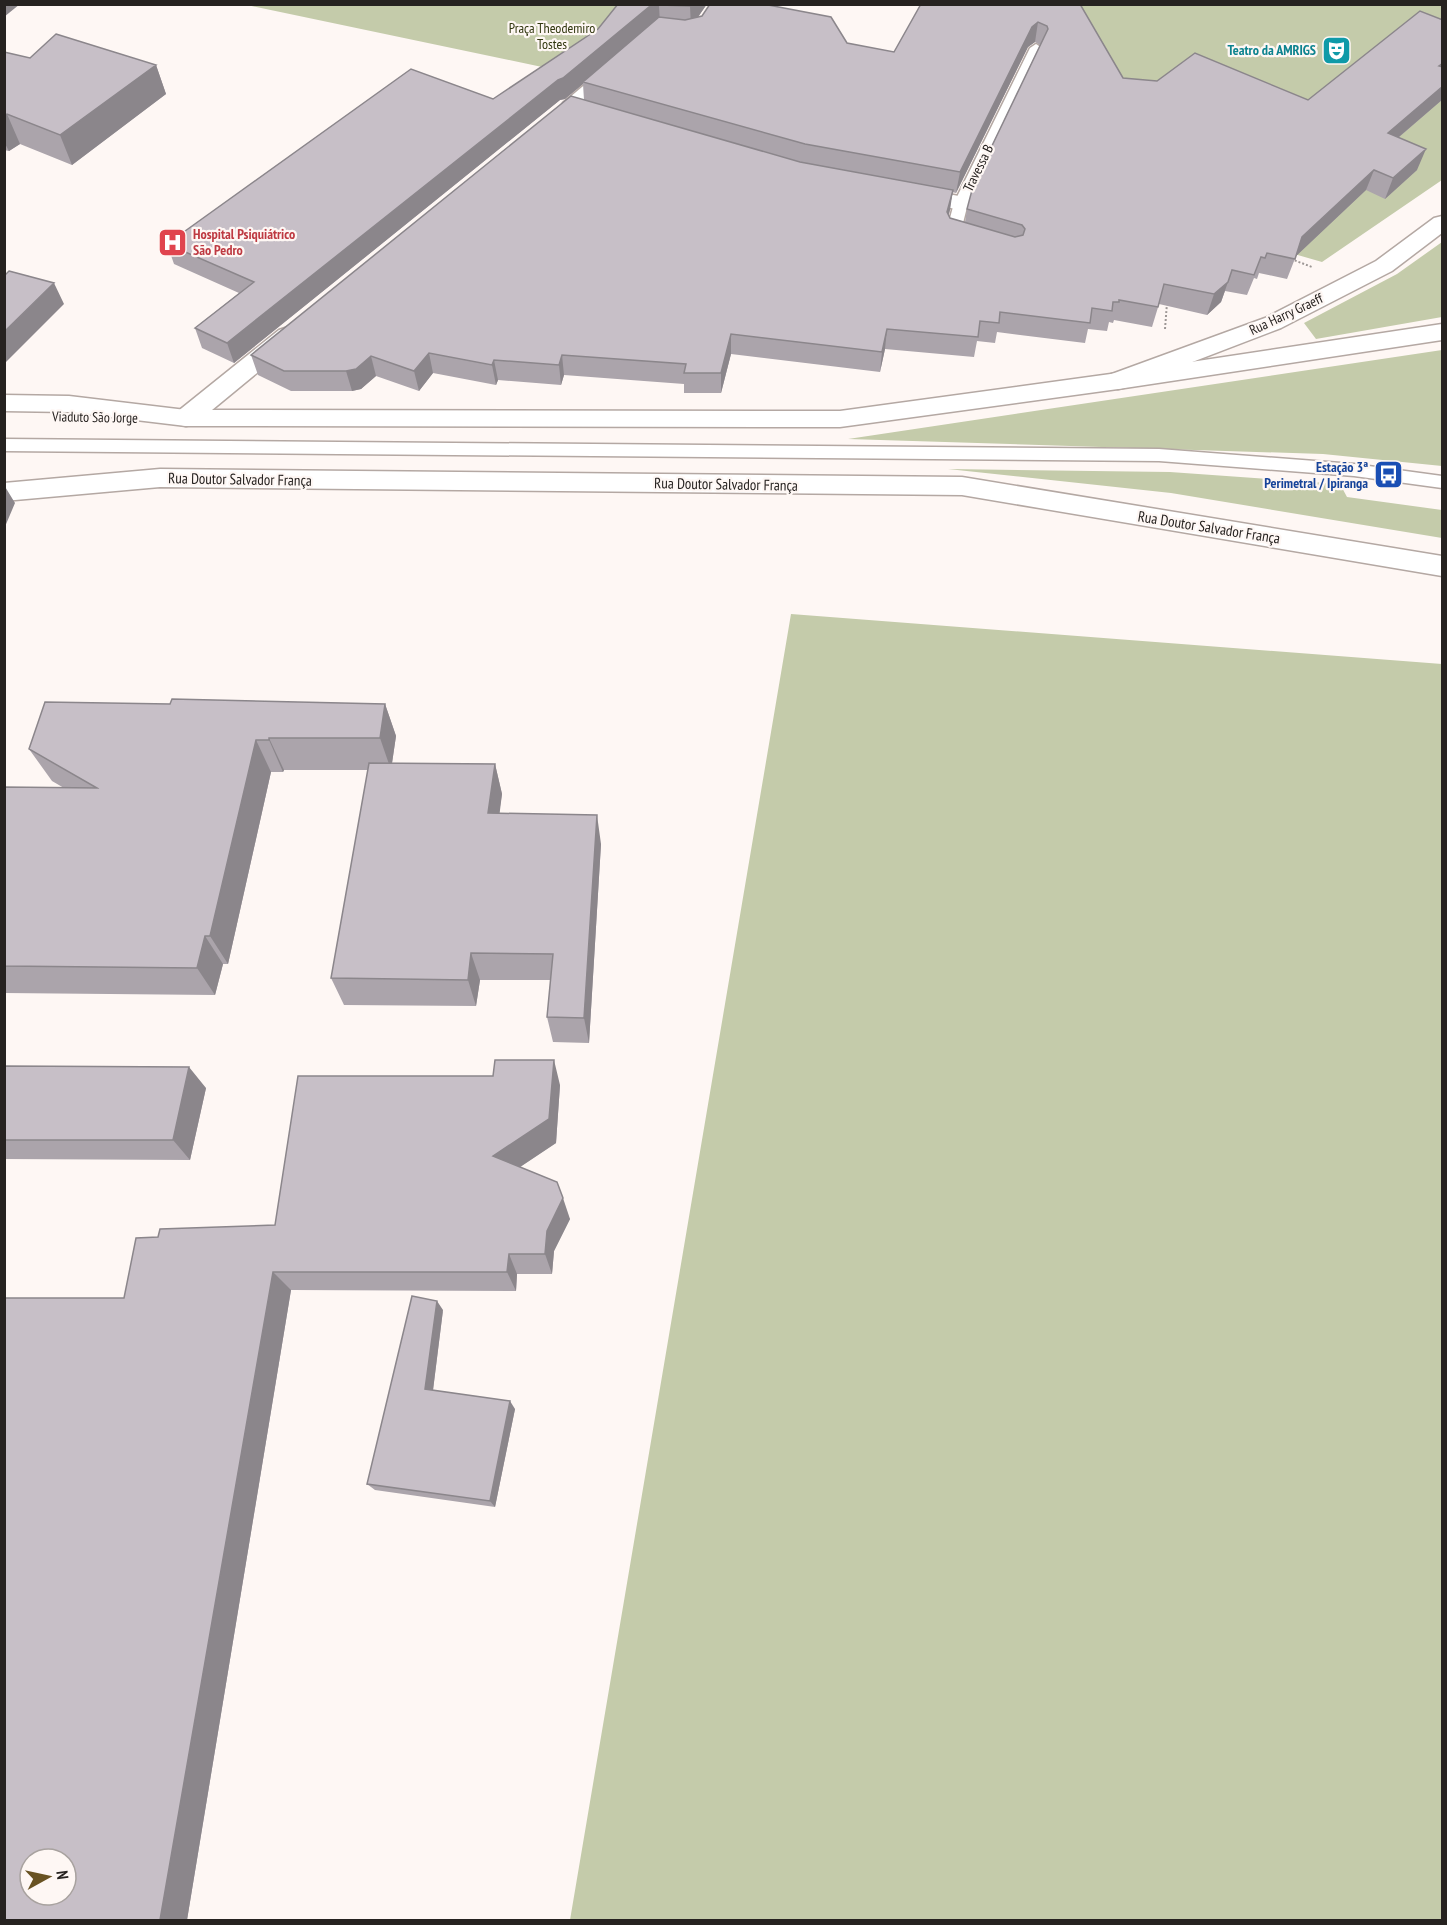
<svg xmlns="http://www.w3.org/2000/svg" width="1447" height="1925" font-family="'PT Sans Narrow',sans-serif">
<rect width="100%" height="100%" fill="#fef7f4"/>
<path fill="#c4cbaa" d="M 247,5 L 628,5 L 561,71 Z
M 1065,5 L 1442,5 L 1442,180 L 1322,262 L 1197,226 Z
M 1442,242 L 1442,317 L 1316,339 L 1304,323 L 1397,274 Z
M 1442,350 L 1442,466 L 1323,454 L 848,439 Z
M 948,469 L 1170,472 L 1340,484 L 1347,497 L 1442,510 L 1442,538 L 1171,493 Z
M 791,614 L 1442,664 L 1442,1920 L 570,1920 Z"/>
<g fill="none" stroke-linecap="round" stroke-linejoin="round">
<defs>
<path id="service" d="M 1036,44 L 1042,48 L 968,203 L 961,231 L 973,237 L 966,241 L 948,236 L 946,233 L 954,203 L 1030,48 Z
M 606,70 L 613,74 L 611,77 L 573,109 L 563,109 L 561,106 L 563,103 L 601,71 Z
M 4,439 L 1159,449 L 1354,464 L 1442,476 L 1442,488 L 1354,476 L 1159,461 L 4,451 Z"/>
<path id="minor" d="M 907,186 L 969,198 L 972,203 L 969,208 L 961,210 L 899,198 L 896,193 L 899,188 Z
M 288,327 L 297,330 L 300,335 L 297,340 L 195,424 L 186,426 L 177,424 L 173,418 L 177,412 L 279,330 Z"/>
<path id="secondary" d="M 1442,216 L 1442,233 L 1392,271 L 1281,328 L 1127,387 L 1118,389 L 1109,387 L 1106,381 L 1109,375 L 1265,318 L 1376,261 L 1434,218 Z"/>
<path id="primary" d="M 1442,324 L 1442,340 L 1118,389 L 840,427 L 186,426 L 69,412 L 4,411 L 4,395 L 69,396 L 186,410 L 840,411 L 1118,373 Z
M 160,469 L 962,477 L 1442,556 L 1442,576 L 962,495 L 160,487 L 4,501 L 4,483 Z"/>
</defs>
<use href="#service" stroke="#b4a8a3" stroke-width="3"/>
<use href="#minor" stroke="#b4a8a3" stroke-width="3"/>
<use href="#secondary" stroke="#b4a8a3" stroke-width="3"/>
<use href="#primary" stroke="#b4a8a3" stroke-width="3"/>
<path stroke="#9d9795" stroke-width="2" stroke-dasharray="2 2" stroke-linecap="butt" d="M 1291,259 L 1312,267
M 1165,329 L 1167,303"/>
<use href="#service" fill="#fff" fill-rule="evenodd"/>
<use href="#minor" fill="#fff" fill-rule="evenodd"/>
<use href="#secondary" fill="#fff" fill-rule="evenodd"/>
<use href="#primary" fill="#fff" fill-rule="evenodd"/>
</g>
<path fill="#aba4ab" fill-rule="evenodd" d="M 618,4 L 707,4 L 698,17 L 894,52 L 1080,4 L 1123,78 L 1308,100 L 1443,20 L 1443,99 L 1398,138 L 1417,170 L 1385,199 L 1366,190 L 1296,256 L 1287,279 L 1259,273 L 1257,279 L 1254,278 L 1247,295 L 1225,291 L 1221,302 L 1207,315 L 1159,304 L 1152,327 L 1114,320 L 1113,323 L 1109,322 L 1107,331 L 1088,329 L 1085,343 L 997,332 L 995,343 L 977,341 L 974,357 L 885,349 L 880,372 L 731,354 L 721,393 L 684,393 L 684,384 L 564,375 L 561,385 L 498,380 L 496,385 L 433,373 L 419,391 L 376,376 L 361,389 L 352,391 L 291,391 L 258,375 L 251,355 L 584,100 L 583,84 L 565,99 L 560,100 L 234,363 L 202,348 L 195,328 L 239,293 L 174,264 L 167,244 L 493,99 L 598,29 ZM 1035,42 L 1040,45 L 976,179 L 974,187 L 967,209 L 965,222 L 950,218 L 949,215 L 952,192 L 956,193 L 1028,47 Z
M 4,52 L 30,58 L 156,65 L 166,94 L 72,165 L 20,144 L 9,151 L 4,150 Z
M 170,704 L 385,704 L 396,736 L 392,763 L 495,764 L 502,794 L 499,813 L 601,844 L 589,1043 L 553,1042 L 547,1017 L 551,980 L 480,980 L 476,1006 L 344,1005 L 331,978 L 368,770 L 284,770 L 283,772 L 271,772 L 228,964 L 223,964 L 215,995 L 4,993 L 4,787 L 64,788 L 52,781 L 29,749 Z
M 4,1066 L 206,1088 L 190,1160 L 4,1159 Z
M 560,1085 L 556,1143 L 520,1167 L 570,1219 L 554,1251 L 552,1274 L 517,1274 L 516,1291 L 291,1290 L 187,1920 L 4,1920 L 124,1298 L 158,1237 L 275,1225 Z
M 443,1310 L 433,1390 L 515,1409 L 495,1507 L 375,1490 L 367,1484 Z"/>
<path fill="#8b868b" d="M 4,4 L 20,4 L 4,17 Z
M 692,4 L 707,4 L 691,27 L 690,6 Z
M 659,5 L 660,25 L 583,82 L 583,84 L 565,99 L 560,100 L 234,363 L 227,343 L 649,7 Z
M 1038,22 L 1035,42 L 1028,47 L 956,193 L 960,172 L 1032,27 Z
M 156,65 L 166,94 L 72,165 L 60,135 Z
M 1443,86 L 1443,99 L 1379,154 L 1388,133 Z
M 7,114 L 20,144 L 9,151 L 4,142 L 4,116 Z
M 1426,149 L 1417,170 L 1385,199 L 1393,178 Z
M 1374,170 L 1366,190 L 1294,258 L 1302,237 Z
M 953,190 L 950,210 L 944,232 L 947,212 Z
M 1228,282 L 1221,302 L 1207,315 L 1214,294 Z
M 54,283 L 64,304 L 4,364 L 4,332 Z
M 887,329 L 885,349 L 880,372 L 882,352 Z
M 731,334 L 731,354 L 721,393 L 721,373 Z
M 429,353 L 433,373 L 419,391 L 414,371 Z
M 562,355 L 564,375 L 561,385 L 559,365 Z
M 371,356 L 376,376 L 361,389 L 352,391 L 346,371 Z
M 494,360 L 498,380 L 496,385 L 492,365 Z
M 4,485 L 15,503 L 4,529 Z
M 385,704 L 396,736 L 391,770 L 380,738 Z
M 269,738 L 284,770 L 283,772 L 269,740 Z
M 256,740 L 271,772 L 228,964 L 210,936 Z
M 495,764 L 502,794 L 496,842 L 488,813 Z
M 597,815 L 601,844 L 589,1043 L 584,1018 Z
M 205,936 L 223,964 L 215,995 L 197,968 Z
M 471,953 L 480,980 L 476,1006 L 468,980 Z
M 554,1060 L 560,1085 L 556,1143 L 502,1179 L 493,1156 Z
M 189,1067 L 206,1088 L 190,1160 L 173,1140 Z
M 563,1198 L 570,1219 L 554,1251 L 552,1274 L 545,1254 L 547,1231 Z
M 509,1254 L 517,1274 L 516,1291 L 507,1272 Z
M 273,1272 L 291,1290 L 187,1920 L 160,1920 Z
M 437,1301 L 443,1310 L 432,1398 L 425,1389 Z
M 510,1401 L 515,1409 L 495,1507 L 490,1501 Z"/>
<path fill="#c7bfc7" stroke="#8b868b" stroke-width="1.5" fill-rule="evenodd" d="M 618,4 L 692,4 L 690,6 L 659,5 L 649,7 L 563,78 L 558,80 L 227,343 L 195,328 L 254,282 L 167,244 L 411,69 L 493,99 L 598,29 Z
M 710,4 L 763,4 L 831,17 L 847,43 L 894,52 L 921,4 L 1080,4 L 1123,78 L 1157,81 L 1195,53 L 1308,100 L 1420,11 L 1443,20 L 1443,63 L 1439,66 L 1443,67 L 1443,86 L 1388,133 L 1426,149 L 1393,178 L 1374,170 L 1302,237 L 1295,259 L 1267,253 L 1265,258 L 1261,257 L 1254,275 L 1232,270 L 1228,282 L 1214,294 L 1164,284 L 1158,307 L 1119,300 L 1119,302 L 1113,302 L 1112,311 L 1092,308 L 1090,323 L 1000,312 L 999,323 L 980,321 L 978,337 L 887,329 L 882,352 L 731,334 L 721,373 L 684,373 L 686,364 L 562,355 L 559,365 L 494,360 L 492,365 L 429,353 L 414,371 L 371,356 L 356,369 L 346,371 L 284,371 L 251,355 L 571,96 L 800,162 L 953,190 L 947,212 L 950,218 L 1015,237 L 1023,235 L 1025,229 L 1022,225 L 967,209 L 972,190 L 977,184 L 976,179 L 1048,29 L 1047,26 L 1038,22 L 1032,27 L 960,172 L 805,144 L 583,82 L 659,17 L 685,20 L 702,16 Z
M 56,34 L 156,65 L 60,135 L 7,114 L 4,116 L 4,52 L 30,58 Z
M 9,271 L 54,283 L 4,332 L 4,276 Z
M 172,699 L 385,704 L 380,738 L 269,738 L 269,740 L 256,740 L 210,936 L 205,936 L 197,968 L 4,966 L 4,787 L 97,788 L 29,749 L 45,702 L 170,704 Z
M 369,763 L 495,764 L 488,813 L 597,815 L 584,1018 L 547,1017 L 553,954 L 471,953 L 468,980 L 331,978 Z
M 495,1060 L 554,1060 L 549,1119 L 493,1156 L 557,1182 L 563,1198 L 547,1231 L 545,1254 L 509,1254 L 507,1272 L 273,1272 L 160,1920 L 4,1920 L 4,1298 L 124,1298 L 136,1238 L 158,1237 L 160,1229 L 275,1225 L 298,1076 L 493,1076 ZM 30,1859 L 66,1859 L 66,1895 L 30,1895 Z
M 4,1066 L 189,1067 L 173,1140 L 4,1140 Z
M 412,1296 L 437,1301 L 425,1389 L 510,1401 L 490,1501 L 367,1484 Z"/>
<defs>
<symbol id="theatre-square" viewBox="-11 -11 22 22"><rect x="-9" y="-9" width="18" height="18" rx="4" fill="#0f9aa8" stroke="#fef7f4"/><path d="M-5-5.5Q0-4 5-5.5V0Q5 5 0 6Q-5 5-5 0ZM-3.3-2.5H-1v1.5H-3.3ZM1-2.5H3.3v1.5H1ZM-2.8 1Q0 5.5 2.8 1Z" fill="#fff"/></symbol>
<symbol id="hospital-square" viewBox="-11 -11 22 22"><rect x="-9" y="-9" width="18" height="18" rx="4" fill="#e0444e" stroke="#fef7f4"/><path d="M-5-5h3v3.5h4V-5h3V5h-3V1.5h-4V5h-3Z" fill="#fff"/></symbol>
<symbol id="bus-square" viewBox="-11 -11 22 22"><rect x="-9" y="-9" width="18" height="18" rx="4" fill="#1a4fb4" stroke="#fef7f4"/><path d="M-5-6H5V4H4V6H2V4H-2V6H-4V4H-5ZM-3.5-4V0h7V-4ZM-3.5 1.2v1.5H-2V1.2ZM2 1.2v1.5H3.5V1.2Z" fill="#fff"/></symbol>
</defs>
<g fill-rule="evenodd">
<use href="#theatre-square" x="1320" y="34" width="33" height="33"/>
<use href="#hospital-square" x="156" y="226" width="33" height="33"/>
<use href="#bus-square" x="1372" y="458" width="33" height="33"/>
</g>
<g text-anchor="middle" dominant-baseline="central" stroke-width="4.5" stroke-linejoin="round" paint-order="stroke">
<g font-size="14" fill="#31370f" stroke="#fef7f4">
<text x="552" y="28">Praça Theodemiro<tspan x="552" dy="16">Tostes</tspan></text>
</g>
<g font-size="14" font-weight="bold" fill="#0d838f" stroke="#fef7f4" text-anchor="end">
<text x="1316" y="50">Teatro da AMRIGS</text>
</g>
<g font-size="14" fill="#262220" stroke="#fef7f4">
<text transform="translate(978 168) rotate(-64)">Travessa B</text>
<text transform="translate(1286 314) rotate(-25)">Rua Harry Graeff</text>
<text transform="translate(95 417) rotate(1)">Viaduto São Jorge</text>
</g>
<g font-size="14" font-weight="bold" fill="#be3a42" stroke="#fef7f4" text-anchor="start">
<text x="193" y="234">Hospital Psiquiátrico<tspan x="193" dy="16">São Pedro</tspan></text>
</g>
<g font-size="14" font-weight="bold" fill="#164399" stroke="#fef7f4" text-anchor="end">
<text x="1368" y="467">Estação 3ª<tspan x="1368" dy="16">Perimetral / Ipiranga</tspan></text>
</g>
<g font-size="15" fill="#262220" stroke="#fef7f4">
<text transform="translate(240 479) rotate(1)">Rua Doutor Salvador França</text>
<text transform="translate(726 484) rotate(1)">Rua Doutor Salvador França</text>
<text transform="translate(1209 527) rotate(9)">Rua Doutor Salvador França</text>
</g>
</g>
<rect width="1447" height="1925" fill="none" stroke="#262220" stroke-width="12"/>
<g transform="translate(48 1877) rotate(82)"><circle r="28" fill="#fef7f4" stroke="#a8a29f" stroke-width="1.5"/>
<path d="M0-4.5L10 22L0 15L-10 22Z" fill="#685222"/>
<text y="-9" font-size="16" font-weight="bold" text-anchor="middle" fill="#262220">N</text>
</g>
</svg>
